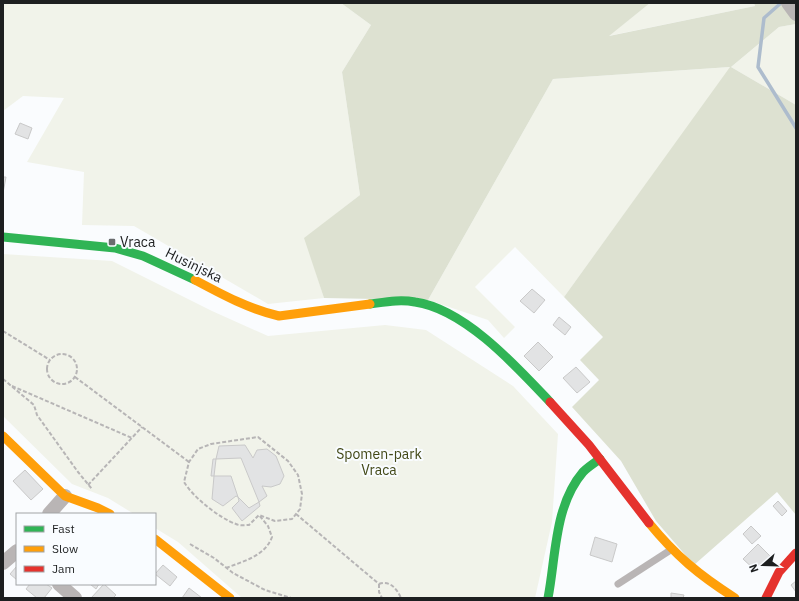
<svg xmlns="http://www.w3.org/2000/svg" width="799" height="601" font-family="'IBM Plex Sans',sans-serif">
<rect width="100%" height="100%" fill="#fafcfe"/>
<path fill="#f1f3ea" d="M 3,3 L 341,3 L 371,25 L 342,72 L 360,195 L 305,238 L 324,298 L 268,304 L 134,226 L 82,225 L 84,172 L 27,162 L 64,98 L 23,96 L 3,111 Z
M 650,3 L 754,3 L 755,6 L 608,36 Z
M 796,24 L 796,105 L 731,67 L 564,297 L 515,247 L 475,287 L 515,327 L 504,338 L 488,320 L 428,300 L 553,79 L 731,67 L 779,27 Z
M 3,254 L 112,261 L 212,311 L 268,336 L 385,325 L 426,330 L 513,386 L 558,434 L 552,522 L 535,598 L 242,598 L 178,542 L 155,528 L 155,514 L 134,514 L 108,498 L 72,484 L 3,416 Z"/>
<path fill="#dde1d1" d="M 341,3 L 650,3 L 609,36 L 755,6 L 754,3 L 796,3 L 796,24 L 779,27 L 731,67 L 796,105 L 796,515 L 777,492 L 694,565 L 656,521 L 621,461 L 572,407 L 599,380 L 580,360 L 603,337 L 564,297 L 730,67 L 553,79 L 428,300 L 324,298 L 304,238 L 360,195 L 342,72 L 371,25 Z"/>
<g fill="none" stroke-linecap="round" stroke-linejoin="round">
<path stroke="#adbccd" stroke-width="3.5" d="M 781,3 L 764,18 L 758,67 L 796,128"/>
</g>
<path fill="#e2e3e4" stroke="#c9c9c9" d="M 20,123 L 32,128 L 28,139 L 15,134 Z
M 3,177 L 6,177 L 3,193 Z
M 532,289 L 545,300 L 534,313 L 520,301 Z
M 559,317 L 571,327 L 565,335 L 553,325 Z
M 538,342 L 553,357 L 539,371 L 524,356 Z
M 576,367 L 590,382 L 577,393 L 563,378 Z
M 245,445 L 253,458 L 257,450 L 267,449 L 276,456 L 284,476 L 280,484 L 271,487 L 262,486 L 267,496 L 259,502 L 241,458 L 216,459 L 219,446 Z
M 213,459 L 216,459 L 214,476 L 211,476 Z
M 25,470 L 43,489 L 31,500 L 13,481 Z
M 214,476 L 231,476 L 238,497 L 236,496 L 223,506 L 212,499 Z
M 238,497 L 249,508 L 259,502 L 260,506 L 242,521 L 232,508 L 239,501 Z
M 778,501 L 787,511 L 782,516 L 773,506 Z
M 751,526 L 761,536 L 752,544 L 743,534 Z
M 595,537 L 617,544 L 612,562 L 590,555 Z
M 758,544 L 770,556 L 755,570 L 743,559 Z
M 163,565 L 177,577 L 170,586 L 155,574 Z
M 17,566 L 17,580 L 10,574 Z
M 796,581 L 796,592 L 791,585 Z
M 30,584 L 46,584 L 52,588 L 44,598 L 37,598 L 26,589 Z
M 90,584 L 99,584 L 96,589 Z
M 104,584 L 116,595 L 113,598 L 91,598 Z
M 189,588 L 202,598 L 182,598 Z
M 671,593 L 684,595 L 683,598 L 671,598 Z"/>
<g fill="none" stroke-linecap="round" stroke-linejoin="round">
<path stroke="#b7b5b6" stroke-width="2" stroke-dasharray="4 2" stroke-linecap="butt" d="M 3,331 L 50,360
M47 369a15 15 0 1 1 30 0a15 15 0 1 1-30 0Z
M 75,377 L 189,462
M 3,379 L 34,405 L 37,415 L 78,472 L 92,489
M 12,386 L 132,438
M 88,485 L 142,427
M 296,514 L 379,584
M 190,544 L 214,558 L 233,573 L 265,590 L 291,598
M 226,568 C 244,561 265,556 272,537 L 268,526 L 259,515 L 249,525 C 245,525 240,526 236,524 C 219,518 193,497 184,482 L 189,462 L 198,449 L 211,444 L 258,437 L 288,461 L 298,475 L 302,494 L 300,509 L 292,519 L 275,521 L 259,515
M 379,584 C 390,580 397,589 401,598
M 379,584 L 379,592 L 382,598"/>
<path stroke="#b9b5b5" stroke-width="7" d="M 618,584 L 669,551"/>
<path stroke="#b9b5b5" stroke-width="14" d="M 788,3 L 796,14
M 49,514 L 65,496
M 3,563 L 17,551
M 59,584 L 75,598"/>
<path stroke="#30b455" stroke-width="9" d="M 3,237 L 115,248 L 143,256 L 195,280
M 370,304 C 385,302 400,299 415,302 C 465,309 517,367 550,402
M 548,598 C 556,557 554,506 583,472 C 588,467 594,463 600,459"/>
<path stroke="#ff9f0a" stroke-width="9" d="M 195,280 C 223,295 249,309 279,316 L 370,304
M 3,436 L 65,496 L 98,508 L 110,514
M 649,523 C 676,556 699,575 735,598
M 155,539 L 230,598"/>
<path stroke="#e5322d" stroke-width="9" d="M 550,402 L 589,445 L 649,523
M 766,598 L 779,572 L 796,553"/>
</g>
<rect fill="#6a6c6e" stroke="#f9fcff" stroke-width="1.5" x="108" y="238" width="8" height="8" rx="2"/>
<g text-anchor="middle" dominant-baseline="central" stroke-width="4" stroke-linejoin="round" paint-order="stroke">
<g font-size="14" fill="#1d1f20" stroke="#f9fcff" text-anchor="start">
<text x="120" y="242">Vraca</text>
</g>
<g font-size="14" fill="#1d1f20" stroke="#f9fcff">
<text transform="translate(194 265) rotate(26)">Husinjska</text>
</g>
<g font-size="14" fill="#424817" stroke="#f9fcff">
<text x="379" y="454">Spomen-park<tspan x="379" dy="16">Vraca</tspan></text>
</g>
</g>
<rect width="799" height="601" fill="none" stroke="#1d1f20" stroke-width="8"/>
<rect x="16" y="513" width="140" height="72" fill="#f9fcff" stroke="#a1a4a6"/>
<rect x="24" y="526" width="20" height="6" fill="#30b455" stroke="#a1a4a6"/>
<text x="52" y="533" font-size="12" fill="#1d1f20">Fast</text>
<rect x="24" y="546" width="20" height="6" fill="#ff9f0a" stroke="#a1a4a6"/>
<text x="52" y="553" font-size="12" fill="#1d1f20">Slow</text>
<rect x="24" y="566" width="20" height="6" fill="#e5322d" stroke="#a1a4a6"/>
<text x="52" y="573" font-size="12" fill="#1d1f20">Jam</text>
<g transform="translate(763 565) rotate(250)" stroke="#f9fcff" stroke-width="3" paint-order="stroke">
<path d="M0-3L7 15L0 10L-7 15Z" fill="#1d1f20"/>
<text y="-6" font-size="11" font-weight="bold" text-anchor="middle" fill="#1d1f20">N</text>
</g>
</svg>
